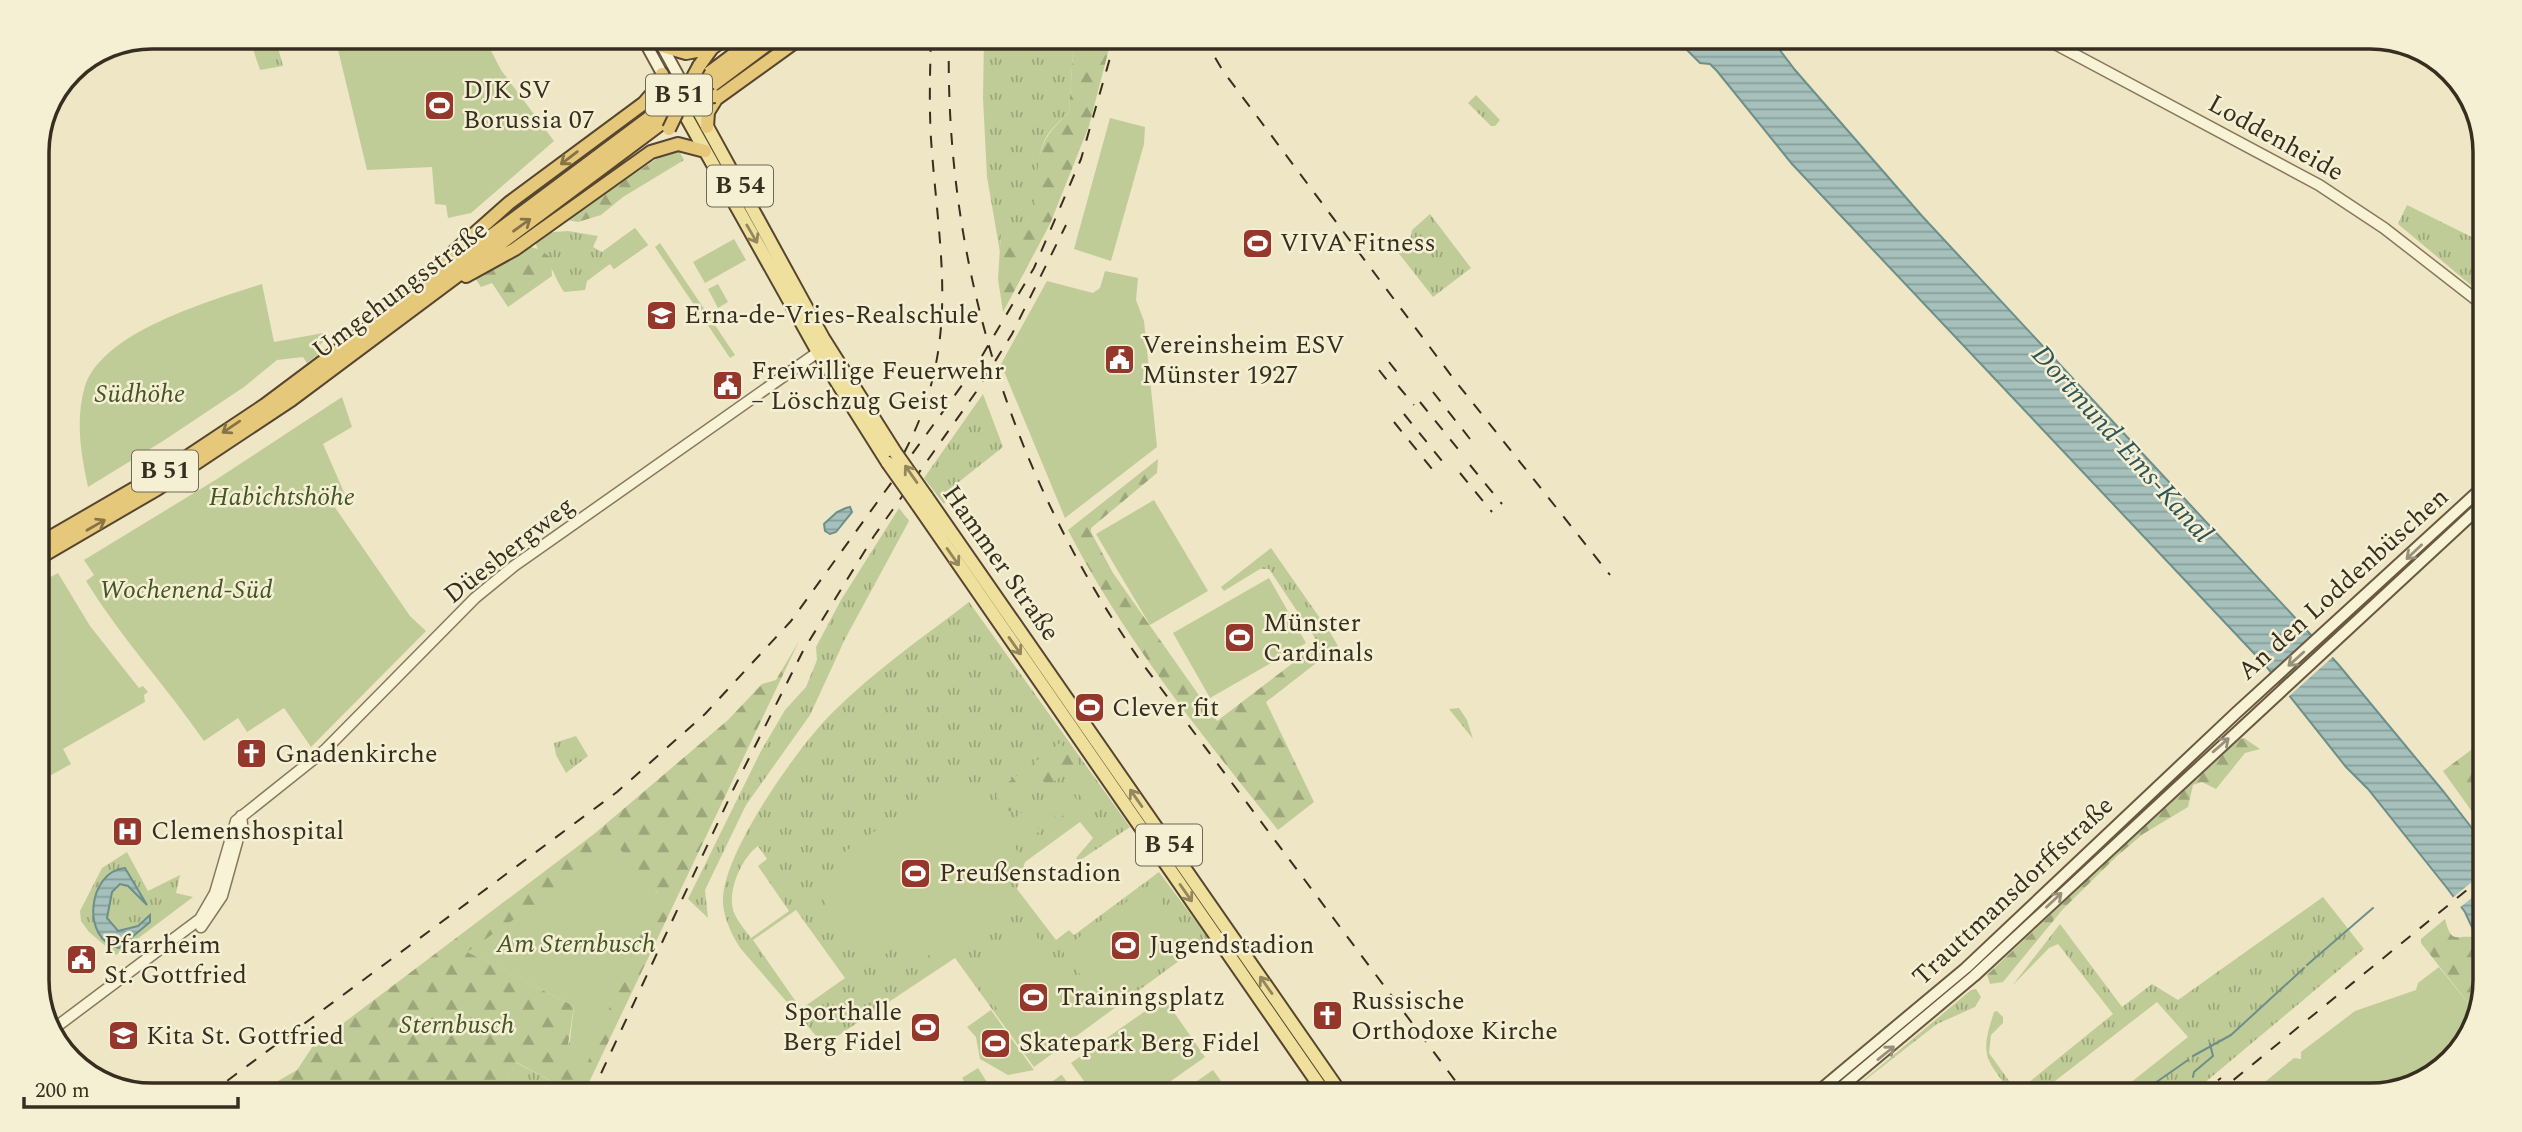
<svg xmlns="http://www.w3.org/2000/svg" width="2522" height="1132" font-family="Spectral,serif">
<defs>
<pattern id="grass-tufts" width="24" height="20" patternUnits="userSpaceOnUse" patternTransform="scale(1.75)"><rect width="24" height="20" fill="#c0cc98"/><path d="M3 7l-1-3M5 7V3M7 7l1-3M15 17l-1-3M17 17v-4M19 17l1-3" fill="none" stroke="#9da67b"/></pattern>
<pattern id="forest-firs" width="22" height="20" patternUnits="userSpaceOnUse" patternTransform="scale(1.75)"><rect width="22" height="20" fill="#c0cc98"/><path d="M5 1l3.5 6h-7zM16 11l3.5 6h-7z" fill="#9da67b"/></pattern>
<pattern id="water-rules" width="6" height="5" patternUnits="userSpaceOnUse" patternTransform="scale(1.75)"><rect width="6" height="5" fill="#a6c1bc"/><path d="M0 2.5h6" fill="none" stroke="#889d98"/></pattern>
</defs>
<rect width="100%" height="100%" fill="#eee6c4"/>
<path fill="url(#grass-tufts)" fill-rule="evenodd" d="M 249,37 L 275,37 L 283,66 L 260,70 Z
M 984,37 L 1074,37 L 1069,113 C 1030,144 1043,159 1036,201 C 1035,209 1029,218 1025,226 L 1009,226 L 1000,241 L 1001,258 L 987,177 L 983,98 Z
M 1476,95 L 1500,120 L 1495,126 L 1491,126 L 1468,103 Z
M 2407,205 L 2484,243 L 2484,296 L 2398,224 Z
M 1430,214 L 1471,268 L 1433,297 L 1397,251 L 1408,252 L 1412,230 Z
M 635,228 L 648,245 L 614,269 L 610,264 L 587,281 L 585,290 L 564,292 C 557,282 552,267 547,261 C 541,253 537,251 535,240 L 540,233 L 568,231 L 598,236 L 593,247 L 602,252 Z
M 983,394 L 1003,447 L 955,485 L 944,504 L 924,478 Z
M 2482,493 L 2482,498 L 2472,509 L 2328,645 L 2323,639 Z
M 899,508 L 909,521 L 845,639 L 810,715 L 746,805 L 705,890 L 708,918 L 688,899 L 761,751 L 785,710 L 806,687 L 817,660 L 816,647 L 841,600 Z
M 1271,548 L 1331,634 L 1319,644 L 1269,569 L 1260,569 L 1224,591 L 1221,587 Z
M 969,602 L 1130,827 L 1079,861 L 1076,858 L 1093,838 L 1080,822 L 1025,862 L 1017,889 L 1056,940 L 1069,930 L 1074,935 L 1159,872 L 1209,939 L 1034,1067 L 955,958 L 824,1045 L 741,949 C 732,936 722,915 723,899 C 724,851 798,747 832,713 C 874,671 922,638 969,602 ZM 758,846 L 767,859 L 758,866 L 789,911 L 751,938 C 746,931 739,923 735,915 C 725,895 741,858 758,846 ZM 796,910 L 845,978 L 801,1009 L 753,940 Z
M 1459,708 L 1467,720 L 1473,739 L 1449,709 Z
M 576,736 L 588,756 L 566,773 L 556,755 L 554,743 Z
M 127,852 L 148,891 L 180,875 L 176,893 L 193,897 L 116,955 L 89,932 L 81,921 L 80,911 L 102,868 Z
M 2323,897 L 2364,949 L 2190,1095 L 2115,1095 L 2188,1037 L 2157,1002 L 2037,1095 L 2020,1095 L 2017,1092 L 2013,1095 C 1986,1058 1979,1058 1994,1012 L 1997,1011 L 2003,1017 L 2003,1023 L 1991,1035 L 1989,1053 L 2017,1092 L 2113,1014 L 2058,944 L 2049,948 L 2012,986 L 2060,924 L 2122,1007 L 2152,984 L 2178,1000 Z
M 1976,989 L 1981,997 L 1975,1007 L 1937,1024 L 1846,1095 L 1971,990 Z
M 515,1062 L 553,1082 L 546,1095 L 506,1095 L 501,1092 Z"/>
<path fill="url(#forest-firs)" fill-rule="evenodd" d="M 1074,37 L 1112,37 L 1089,126 L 1050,224 L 1003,312 L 998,279 L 1001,232 L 1009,226 L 1025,226 C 1049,179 1021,152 1069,113 Z
M 678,149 L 684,160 L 623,197 L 601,215 L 578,222 L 567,220 L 665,153 Z
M 531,247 L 541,250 L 551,258 L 552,276 L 508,307 L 492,283 L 481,287 L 475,278 Z
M 1158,459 L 1157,473 L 1091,528 L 1091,532 L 1113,573 L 1217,721 L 1331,634 L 1338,646 L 1266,702 L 1314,802 L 1278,830 C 1201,734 1124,639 1068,530 Z
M 799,641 L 583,1095 L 546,1095 L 553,1082 L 516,1062 L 501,1091 L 506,1095 L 297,1095 L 293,1081 L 270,1095 L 254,1095 L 297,1070 L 313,1046 L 594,834 L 728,720 L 762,684 L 776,680 ZM 657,891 L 568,1045 L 574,1006 L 468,952 Z
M 2244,738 L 2260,749 L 2245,753 L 2216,789 L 2202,782 L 2193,785 L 2188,807 L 2143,834 L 2117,856 L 2063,909 L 2003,982 L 1990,984 L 1987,975 L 2234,741 Z
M 1060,743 L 1079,763 L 1048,786 L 1037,775 L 1010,795 L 1015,802 L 1010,812 L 996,796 L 998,790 Z
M 2479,744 L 2478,820 L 2443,771 Z
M 2445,919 C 2452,947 2457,933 2477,938 L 2476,1013 L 2421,943 L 2421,939 Z"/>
<path fill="#c0cc98" d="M 335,37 L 484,37 L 501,70 L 554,141 L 471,213 L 448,218 L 446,205 L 435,204 L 432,167 L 367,170 Z
M 1110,118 L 1145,127 L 1144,144 L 1111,261 L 1074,249 Z
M 635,228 L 648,245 L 614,269 L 602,252 Z
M 734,239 L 746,260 L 705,283 L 693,262 Z
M 660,243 L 735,355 L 730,358 L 655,247 Z
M 1105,271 L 1138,278 L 1136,300 L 1144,321 L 1157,447 L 1065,518 L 1001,364 L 1047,281 L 1093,293 L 1100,288 Z
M 262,284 L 274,342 L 323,333 L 328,336 L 320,345 L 322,352 L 307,363 L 303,357 L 277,360 L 244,387 L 163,441 L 88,487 C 81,454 75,420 85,386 C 103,331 212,300 262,284 Z
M 718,284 L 728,302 L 718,308 L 708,289 Z
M 342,397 L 352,427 L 323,444 L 346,497 L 334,506 L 410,616 L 426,631 L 311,747 L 284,708 L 247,732 L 238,718 L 204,741 C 166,686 121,638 86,581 L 94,575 L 84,560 L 217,479 Z
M 1154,500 L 1208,591 L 1150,625 L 1096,534 Z
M 58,573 L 90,626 L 139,688 L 143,686 L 148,692 L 144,695 L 145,702 L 63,749 L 71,764 L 37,783 L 37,584 Z
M 1269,578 L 1306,643 L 1210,698 L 1173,633 Z
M 1079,774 L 1093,795 L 1084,801 L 1069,780 Z
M 958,775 L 971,785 L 1023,859 L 996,879 L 1010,899 L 990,912 L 995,919 L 934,961 L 929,955 L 909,968 L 894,947 L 869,967 L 817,891 L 813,876 L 841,870 L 834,859 Z
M 1065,783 L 1080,804 L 1071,810 L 1056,789 Z
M 1052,792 L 1067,813 L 1057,820 L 1043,799 Z
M 1039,801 L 1053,822 L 1044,829 L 1029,808 Z
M 1025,810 L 1040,831 L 1030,838 L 1016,817 Z
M 618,847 L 657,890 L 581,1079 L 568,1057 L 574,1006 L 467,952 Z
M 1149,885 L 1190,941 L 1104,1006 L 1062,950 Z
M 1034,933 L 1093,1016 L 1035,1060 L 974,977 Z
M 2439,967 L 2476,1013 L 2476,1024 L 2434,1076 L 2370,1095 L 2249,1095 L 2294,1058 L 2301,1059 L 2301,1052 L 2355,1011 L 2416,990 L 2418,983 Z
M 1164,998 L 1205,1057 L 1151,1095 L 1094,1095 L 1071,1063 Z
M 991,1010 L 1034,1070 L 1008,1075 L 980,1059 L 976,1037 L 967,1027 Z
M 978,1068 L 995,1095 L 973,1095 L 962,1078 Z
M 1213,1070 L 1231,1095 L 1177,1095 Z
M 1062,1075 L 1076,1095 L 1034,1095 L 1061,1075 Z"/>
<path fill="url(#water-rules)" stroke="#6d8f8a" stroke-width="2" d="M 1674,37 L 1770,37 L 1795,70 L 1922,216 L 2338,664 L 2443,791 L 2478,836 L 2477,938 L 2465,912 L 2447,888 L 2368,789 L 2346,767 L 2265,665 L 1792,164 L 1717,71 L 1710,64 L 1700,63 Z
M 846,508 L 850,507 L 852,512 L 836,532 L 830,534 L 825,531 L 824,524 L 837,512 Z
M 125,868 L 147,905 L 128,886 L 120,884 L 112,892 L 107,918 L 118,931 L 138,926 L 150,915 L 150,922 L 119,948 C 80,940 88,871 125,868 Z"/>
<path fill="#eee6c4" d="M 2326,645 L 2335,655 L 2287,698 L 2279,687 Z
M 2478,877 L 2478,893 L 2458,909 L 2451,899 Z"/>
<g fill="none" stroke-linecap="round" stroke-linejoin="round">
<path stroke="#6d8f8a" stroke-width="2" d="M 2307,965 L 2373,908
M 2193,1056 L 2231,1035 L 2304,968
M 2193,1077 L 2194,1072 L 2213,1056 L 2210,1044
M 2138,1095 L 2188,1060"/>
<defs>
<path id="tertiary" d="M 2042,37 L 2319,185 L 2384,228 L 2483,305
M 201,927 L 222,896 L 242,824 L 241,816
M 52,1030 L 200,919 L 215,893 L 236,821 L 325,750 L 475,598 L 514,566 L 821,350"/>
<path id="secondary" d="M 642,37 L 665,79
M 657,37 L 679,77
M 1814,1095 L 1966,968 L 2236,713 L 2482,488
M 1832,1095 L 1974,976 L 2481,506"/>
<path id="primary" d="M 698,110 L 823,338 L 895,452
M 687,118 L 818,352 L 888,463
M 926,496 L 1342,1095
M 917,504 L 1326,1095"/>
<path id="trunk" d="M 662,46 L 686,53 L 712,48
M 699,66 L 712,48 L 728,37
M 707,127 L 708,112 L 716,99 L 802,37
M 447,258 L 509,203 L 644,103 L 657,88 L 662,74
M 466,276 L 515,249 L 651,152 L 678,144 L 705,151
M 37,545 L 175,465 L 265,405 L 757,37
M 37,559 L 157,489 L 291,400 L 777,37"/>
</defs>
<use href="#tertiary" stroke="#88785b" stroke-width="13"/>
<use href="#secondary" stroke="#6a593e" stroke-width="14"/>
<use href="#primary" stroke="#56462f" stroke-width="16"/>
<use href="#trunk" stroke="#56462f" stroke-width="16"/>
<use href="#tertiary" stroke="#f8f2d7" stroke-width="10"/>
<use href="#secondary" stroke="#f8f2d7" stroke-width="10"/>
<use href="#primary" stroke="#f0e09d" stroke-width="12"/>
<use href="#trunk" stroke="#e6c87a" stroke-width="12"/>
<path stroke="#382e1f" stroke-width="2" stroke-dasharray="12 12" stroke-linecap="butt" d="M 949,37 C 944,262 1011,474 1139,659 L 1466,1095
M 1203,37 L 1223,71 L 1453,378 L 1610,575
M 1389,362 L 1403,380
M 1379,370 L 1393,388
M 1398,386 L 1414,405
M 1433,392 L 1470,439
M 1420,402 L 1458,449
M 1404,414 L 1442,461
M 1394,422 L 1432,469
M 904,453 C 962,343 939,255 931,139 C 929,105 930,71 931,37
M 1470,465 L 1502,504
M 1460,473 L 1492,512
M 208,1095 L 617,792 L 705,714 L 791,621 L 976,366 L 1034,268 L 1081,159 L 1116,37
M 591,1095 L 734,788 L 803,651 L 874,536 L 976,392 L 1012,334 L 1066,225
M 2199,1095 L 2221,1078
M 2215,1095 L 2478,881"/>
<defs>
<path id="secondary-bridge" d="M 679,77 L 686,90
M 668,85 L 677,99"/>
<path id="primary-bridge" d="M 895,452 L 926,496
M 888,463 L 917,504"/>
<path id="trunk-bridge" d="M 686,90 L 699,66
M 691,99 L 715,96
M 652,101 L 677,99
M 669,129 L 680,106"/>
</defs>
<use href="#secondary-bridge" stroke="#6a593e" stroke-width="14" stroke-linecap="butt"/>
<use href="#primary-bridge" stroke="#56462f" stroke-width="16" stroke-linecap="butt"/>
<use href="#trunk-bridge" stroke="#56462f" stroke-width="16" stroke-linecap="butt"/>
<use href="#secondary-bridge" stroke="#f8f2d7" stroke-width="10"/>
<use href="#primary-bridge" stroke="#f0e09d" stroke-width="12"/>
<use href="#trunk-bridge" stroke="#e6c87a" stroke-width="12"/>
</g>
<defs><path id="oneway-shaft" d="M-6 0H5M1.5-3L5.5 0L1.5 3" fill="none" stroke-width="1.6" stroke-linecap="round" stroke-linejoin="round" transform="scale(1.75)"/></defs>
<g stroke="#867348">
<use href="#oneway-shaft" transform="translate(569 158) rotate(143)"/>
<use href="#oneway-shaft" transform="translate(522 225) rotate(-36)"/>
<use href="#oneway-shaft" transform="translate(231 427) rotate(146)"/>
<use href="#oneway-shaft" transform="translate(96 525) rotate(-30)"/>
</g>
<g stroke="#94875e">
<use href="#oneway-shaft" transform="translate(752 234) rotate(60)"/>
<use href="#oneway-shaft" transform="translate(911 474) rotate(-125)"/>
<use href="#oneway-shaft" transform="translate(953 557) rotate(55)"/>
<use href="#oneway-shaft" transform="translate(1015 646) rotate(55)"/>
<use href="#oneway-shaft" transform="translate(1136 798) rotate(-125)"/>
<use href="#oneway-shaft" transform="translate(1186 893) rotate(55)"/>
<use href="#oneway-shaft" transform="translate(1266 985) rotate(-125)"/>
</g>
<g stroke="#98907b">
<use href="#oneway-shaft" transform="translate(2414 552) rotate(137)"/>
<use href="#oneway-shaft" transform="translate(2296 659) rotate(138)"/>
<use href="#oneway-shaft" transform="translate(2221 745) rotate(-41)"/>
<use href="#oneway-shaft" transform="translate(2054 900) rotate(-43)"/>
<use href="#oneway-shaft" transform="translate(1886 1053) rotate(-39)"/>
</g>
<defs>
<symbol id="stadium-square" viewBox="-11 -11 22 22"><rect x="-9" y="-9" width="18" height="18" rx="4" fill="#96372b" stroke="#f5efd4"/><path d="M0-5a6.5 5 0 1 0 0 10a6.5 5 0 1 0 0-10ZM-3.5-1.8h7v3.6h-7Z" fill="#fff"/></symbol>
<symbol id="school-square" viewBox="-11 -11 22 22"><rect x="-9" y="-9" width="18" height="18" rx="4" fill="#96372b" stroke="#f5efd4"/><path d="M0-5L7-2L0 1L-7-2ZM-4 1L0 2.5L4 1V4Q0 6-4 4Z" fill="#fff"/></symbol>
<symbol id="civic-square" viewBox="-11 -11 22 22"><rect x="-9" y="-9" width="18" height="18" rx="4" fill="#96372b" stroke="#f5efd4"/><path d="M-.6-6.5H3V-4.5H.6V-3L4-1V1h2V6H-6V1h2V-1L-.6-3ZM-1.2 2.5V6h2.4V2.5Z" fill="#fff"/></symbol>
<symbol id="church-square" viewBox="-11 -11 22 22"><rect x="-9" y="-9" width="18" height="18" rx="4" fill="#96372b" stroke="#f5efd4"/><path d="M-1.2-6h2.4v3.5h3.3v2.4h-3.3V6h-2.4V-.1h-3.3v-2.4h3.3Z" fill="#fff"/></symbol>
<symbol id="hospital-square" viewBox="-11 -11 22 22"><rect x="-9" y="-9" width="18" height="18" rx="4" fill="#96372b" stroke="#f5efd4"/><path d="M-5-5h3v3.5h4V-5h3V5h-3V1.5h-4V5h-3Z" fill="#fff"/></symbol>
</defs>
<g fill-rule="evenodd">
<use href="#stadium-square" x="422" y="88" width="35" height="35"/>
<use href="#stadium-square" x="1240" y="226" width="35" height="35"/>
<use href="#school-square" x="644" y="298" width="35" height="35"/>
<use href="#civic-square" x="1102" y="342" width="35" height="35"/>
<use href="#civic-square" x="710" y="368" width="35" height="35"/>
<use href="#stadium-square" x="1222" y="620" width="35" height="35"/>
<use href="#stadium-square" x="1072" y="690" width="35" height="35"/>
<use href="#church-square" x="234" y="736" width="35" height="35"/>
<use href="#hospital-square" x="110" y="814" width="35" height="35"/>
<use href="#stadium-square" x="898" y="856" width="35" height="35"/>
<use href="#stadium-square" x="1108" y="928" width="35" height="35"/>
<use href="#civic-square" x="64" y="942" width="35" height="35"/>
<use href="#stadium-square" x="1016" y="980" width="35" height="35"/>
<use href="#church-square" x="1310" y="998" width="35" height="35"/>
<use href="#stadium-square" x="908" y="1010" width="35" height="35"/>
<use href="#school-square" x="106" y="1018" width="35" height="35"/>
<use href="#stadium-square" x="978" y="1026" width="35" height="35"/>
</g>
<g text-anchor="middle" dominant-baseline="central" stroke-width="5" stroke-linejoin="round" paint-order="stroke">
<g fill="#f5efd4" stroke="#716855" stroke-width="2">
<rect x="646" y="74.5" width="66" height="41" rx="5"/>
<rect x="707" y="165.5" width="66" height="41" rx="5"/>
<rect x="132" y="450.5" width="66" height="41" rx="5"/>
<rect x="1136" y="824.5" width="66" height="41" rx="5"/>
</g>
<g font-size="24" font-weight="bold" fill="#382e1f">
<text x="679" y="95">B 51</text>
<text x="740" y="186">B 54</text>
<text x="165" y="471">B 51</text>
<text x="1169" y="845">B 54</text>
</g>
<g font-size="26" fill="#382e1f" stroke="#f5efd4" text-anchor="start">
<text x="463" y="90">DJK SV<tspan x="463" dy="30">Borussia 07</tspan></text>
<text x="1280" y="243">VIVA Fitness</text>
<text x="684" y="315">Erna-de-Vries-Realschule</text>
<text x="1142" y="345">Vereinsheim ESV<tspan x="1142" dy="30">Münster 1927</tspan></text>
<text x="751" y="371">Freiwillige Feuerwehr<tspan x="751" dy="30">– Löschzug Geist</tspan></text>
<text x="1263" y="623">Münster<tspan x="1263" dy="30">Cardinals</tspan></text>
<text x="1112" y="708">Clever fit</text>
<text x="275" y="754">Gnadenkirche</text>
<text x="151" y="831">Clemenshospital</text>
<text x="939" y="873">Preußenstadion</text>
<text x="104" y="945">Pfarrheim<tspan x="104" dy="30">St. Gottfried</tspan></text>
<text x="1149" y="945">Jugendstadion</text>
<text x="1057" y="997">Trainingsplatz</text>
<text x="1351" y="1001">Russische<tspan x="1351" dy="30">Orthodoxe Kirche</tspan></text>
<text x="902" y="1012" text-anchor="end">Sporthalle<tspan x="902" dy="30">Berg Fidel</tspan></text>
<text x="146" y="1036">Kita St. Gottfried</text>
<text x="1019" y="1043">Skatepark Berg Fidel</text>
</g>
<g font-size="26" fill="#382e1f" stroke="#f5efd4">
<text transform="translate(2276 138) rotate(29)">Loddenheide</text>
<text transform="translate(400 290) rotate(-37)">Umgehungsstraße</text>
<text transform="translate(509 550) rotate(-38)">Düesbergweg</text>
<text transform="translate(1001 563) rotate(55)">Hammer Straße</text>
<text transform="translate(2343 584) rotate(-42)">An den Loddenbüschen</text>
<text transform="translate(2013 891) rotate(-43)">Trauttmansdorffstraße</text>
</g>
<g font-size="26" font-style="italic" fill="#435425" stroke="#f5efd4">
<text x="140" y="394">Südhöhe</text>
<text x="282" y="497">Habichtshöhe</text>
<text x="186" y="590">Wochenend-Süd</text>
<text x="576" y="944">Am Sternbusch</text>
<text x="457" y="1025">Sternbusch</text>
</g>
<g font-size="28" font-style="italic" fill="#2e5658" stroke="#f5efd4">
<text transform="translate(2122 444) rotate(48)">Dortmund-Ems-Kanal</text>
</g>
</g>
<path d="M0 0H2522V1132H0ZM152 49H2370A103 103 0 0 1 2473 152V980A103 103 0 0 1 2370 1083H152A103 103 0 0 1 49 980V152A103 103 0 0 1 152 49Z" fill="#f5efd4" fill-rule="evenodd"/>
<path fill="none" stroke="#382e1f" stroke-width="3.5" d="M152 49H2370A103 103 0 0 1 2473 152V980A103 103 0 0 1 2370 1083H152A103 103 0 0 1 49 980V152A103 103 0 0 1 152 49Z"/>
<path d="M24 1097v10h214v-10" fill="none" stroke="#382e1f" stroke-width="3.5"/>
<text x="35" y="1097" font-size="21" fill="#382e1f" stroke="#f5efd4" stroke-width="5" paint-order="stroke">200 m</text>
</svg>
